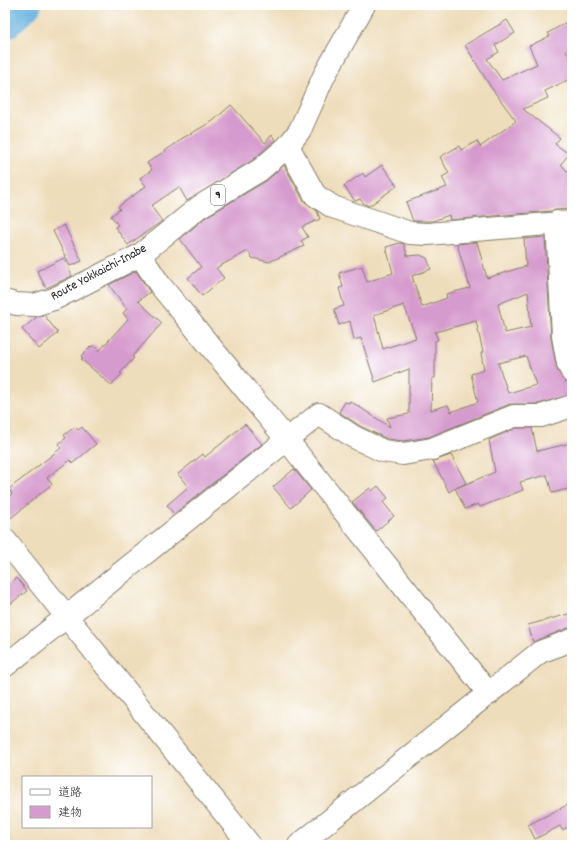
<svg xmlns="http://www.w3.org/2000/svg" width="577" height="850" font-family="Dekko,'Klee One',sans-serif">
<rect width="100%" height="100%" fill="#fff"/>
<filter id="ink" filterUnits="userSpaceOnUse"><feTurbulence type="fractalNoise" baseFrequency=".025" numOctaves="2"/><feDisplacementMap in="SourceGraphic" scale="8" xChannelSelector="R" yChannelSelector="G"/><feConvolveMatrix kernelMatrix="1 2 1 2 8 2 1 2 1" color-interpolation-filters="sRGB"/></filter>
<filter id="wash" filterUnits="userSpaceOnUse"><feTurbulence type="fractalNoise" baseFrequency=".012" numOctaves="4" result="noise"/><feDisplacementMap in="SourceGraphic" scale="16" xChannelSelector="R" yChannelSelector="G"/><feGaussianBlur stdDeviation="0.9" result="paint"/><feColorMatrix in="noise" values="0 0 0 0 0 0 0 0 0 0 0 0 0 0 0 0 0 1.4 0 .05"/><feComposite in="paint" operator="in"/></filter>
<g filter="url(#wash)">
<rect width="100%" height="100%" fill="#edb"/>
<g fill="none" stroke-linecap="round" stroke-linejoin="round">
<path stroke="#67b1df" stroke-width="31" d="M 5,24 L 26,5"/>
</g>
<g id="blocks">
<path fill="#d69bce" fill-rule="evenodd" d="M 572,19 L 572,46 L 566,50 L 572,63 L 572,78 L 545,91 L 548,98 L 523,109 L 560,138 L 555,144 L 569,154 L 561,164 L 572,177 L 572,209 L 556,210 L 551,211 L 450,220 L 449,215 L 433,221 L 413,221 L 406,202 L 447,187 L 442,177 L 449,173 L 440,157 L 459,146 L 461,150 L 477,141 L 480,147 L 516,121 L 490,86 L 465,45 L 507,20 L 515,33 L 495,45 L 499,52 L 487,59 L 502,80 L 537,64 L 529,46 L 550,36 L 548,33 Z
M 231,105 L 265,143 L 272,135 L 275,140 L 253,160 L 187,201 L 179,187 L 151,206 L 162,221 L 128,245 L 115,227 L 118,225 L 111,216 L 120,209 L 118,207 L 146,186 L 140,178 L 152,170 L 147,163 L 181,140 L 181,139 L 213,121 Z
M 284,165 L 304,201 L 317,211 L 320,219 L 302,227 L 308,237 L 301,241 L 304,246 L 269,262 L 252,258 L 248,251 L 216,268 L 224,278 L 202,296 L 188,278 L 201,267 L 180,239 L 206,217 L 266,181 Z
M 382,165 L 397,186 L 369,206 L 364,204 L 360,199 L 355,201 L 344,186 L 363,173 L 365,177 Z
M 64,225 L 82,261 L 70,266 L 53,231 Z
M 570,235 L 572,235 L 572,269 Z
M 545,237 L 551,338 L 557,369 L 565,382 L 572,384 L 572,394 L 539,404 L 510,404 L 429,437 L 403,441 L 387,439 L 360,426 L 339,412 L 345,402 L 349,403 L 350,401 L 390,427 L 387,418 L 409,414 L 409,369 L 375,382 L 361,338 L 354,340 L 350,321 L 339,325 L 334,309 L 344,306 L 339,288 L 343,287 L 339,273 L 362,266 L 367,282 L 393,273 L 386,247 L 400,243 L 404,244 L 407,256 L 420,255 L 427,258 L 431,269 L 412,276 L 422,307 L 447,298 L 446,294 L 470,288 L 457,244 L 477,242 L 487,278 L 526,266 L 524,239 ZM 528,292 L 531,327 L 505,333 L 498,304 ZM 404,305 L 416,338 L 383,349 L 374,315 ZM 476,321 L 483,352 L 481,353 L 484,370 L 471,374 L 478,402 L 451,412 L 448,405 L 431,410 L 432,378 L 435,378 L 435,341 L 438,340 L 435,332 ZM 526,356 L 536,385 L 508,393 L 498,363 Z
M 64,258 L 72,276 L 46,288 L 37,271 Z
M 136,271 L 150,292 L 138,301 L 162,323 L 132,357 L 134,358 L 120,373 L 122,374 L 111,385 L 81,359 L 83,358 L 81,356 L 91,346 L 92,347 L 94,345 L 99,351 L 128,319 L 123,313 L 127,309 L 109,285 Z
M 44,315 L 58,333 L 39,349 L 22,329 L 37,317 Z
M 245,424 L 262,444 L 174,514 L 167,505 L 188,487 L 178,474 L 203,454 L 205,457 Z
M 75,427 L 78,430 L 82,427 L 96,444 L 73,463 L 70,460 L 47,478 L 52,484 L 11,518 L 5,511 L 5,500 L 12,494 L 9,489 L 61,448 L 58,444 L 66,438 L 64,435 Z
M 516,428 L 532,428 L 537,451 L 572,443 L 572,488 L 552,493 L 547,475 L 520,482 L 523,490 L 480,507 L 478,504 L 465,509 L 455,488 L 449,492 L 433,461 L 451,455 L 466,483 L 456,488 L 495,472 L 489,440 Z
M 294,469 L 311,490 L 291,508 L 273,487 Z
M 378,486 L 388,498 L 383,502 L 394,516 L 376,531 L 352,502 L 370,488 L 372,491 Z
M 17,578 L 27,591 L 5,608 L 5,588 Z
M 572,613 L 572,628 L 568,628 L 533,642 L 528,625 Z
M 567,805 L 572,815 L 572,825 L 562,830 L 560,826 L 535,839 L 528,825 Z"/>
</g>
</g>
<g filter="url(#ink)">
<use href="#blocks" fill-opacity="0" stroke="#857c6c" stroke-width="1"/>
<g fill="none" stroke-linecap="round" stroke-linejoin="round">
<defs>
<path id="minor" d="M 288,146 L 315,195 L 333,207 L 410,233 L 427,234 L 572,222
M 557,222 L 563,336 L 568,364 L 572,372
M 140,255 L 160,285 L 287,440 L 489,694
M 5,540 L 250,845
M 5,666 L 319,414 L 354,437 L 383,451 L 403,454 L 432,449 L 514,416 L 541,416 L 572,406
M 299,845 L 540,652 L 572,640"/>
<path id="major" d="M 5,301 L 16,304 L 34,305 L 54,299 L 140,255 L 199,207 L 260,170 L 288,146 L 300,130 L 324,76 L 364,5"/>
</defs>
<use href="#minor" stroke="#857c6c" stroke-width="24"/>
<use href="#major" stroke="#857c6c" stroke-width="24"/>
<use href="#minor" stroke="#fff" stroke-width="22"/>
<use href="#major" stroke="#fff" stroke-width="22"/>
</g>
</g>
<g text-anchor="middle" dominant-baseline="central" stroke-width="3" stroke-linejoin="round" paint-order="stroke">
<rect fill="#fff" stroke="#606060" stroke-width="1" x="211" y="185" width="14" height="20" rx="3"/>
<g font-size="12" font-weight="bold" fill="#1c1c1c">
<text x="218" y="195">9</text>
</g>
<g font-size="13" fill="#1c1c1c" stroke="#fff">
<text transform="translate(99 273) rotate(-28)">Route Yokkaichi-Inabe</text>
</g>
</g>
<rect width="577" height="850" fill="none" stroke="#fff" stroke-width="20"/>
<rect x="22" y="776" width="130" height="52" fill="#ffffff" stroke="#a4a4a4"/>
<rect x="30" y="789" width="20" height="6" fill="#ffffff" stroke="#a4a4a4"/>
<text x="58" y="796" font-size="12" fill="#1c1c1c">道路</text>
<rect x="30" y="806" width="20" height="12" fill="#d69bce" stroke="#a4a4a4"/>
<text x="58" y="816" font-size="12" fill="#1c1c1c">建物</text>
</svg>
